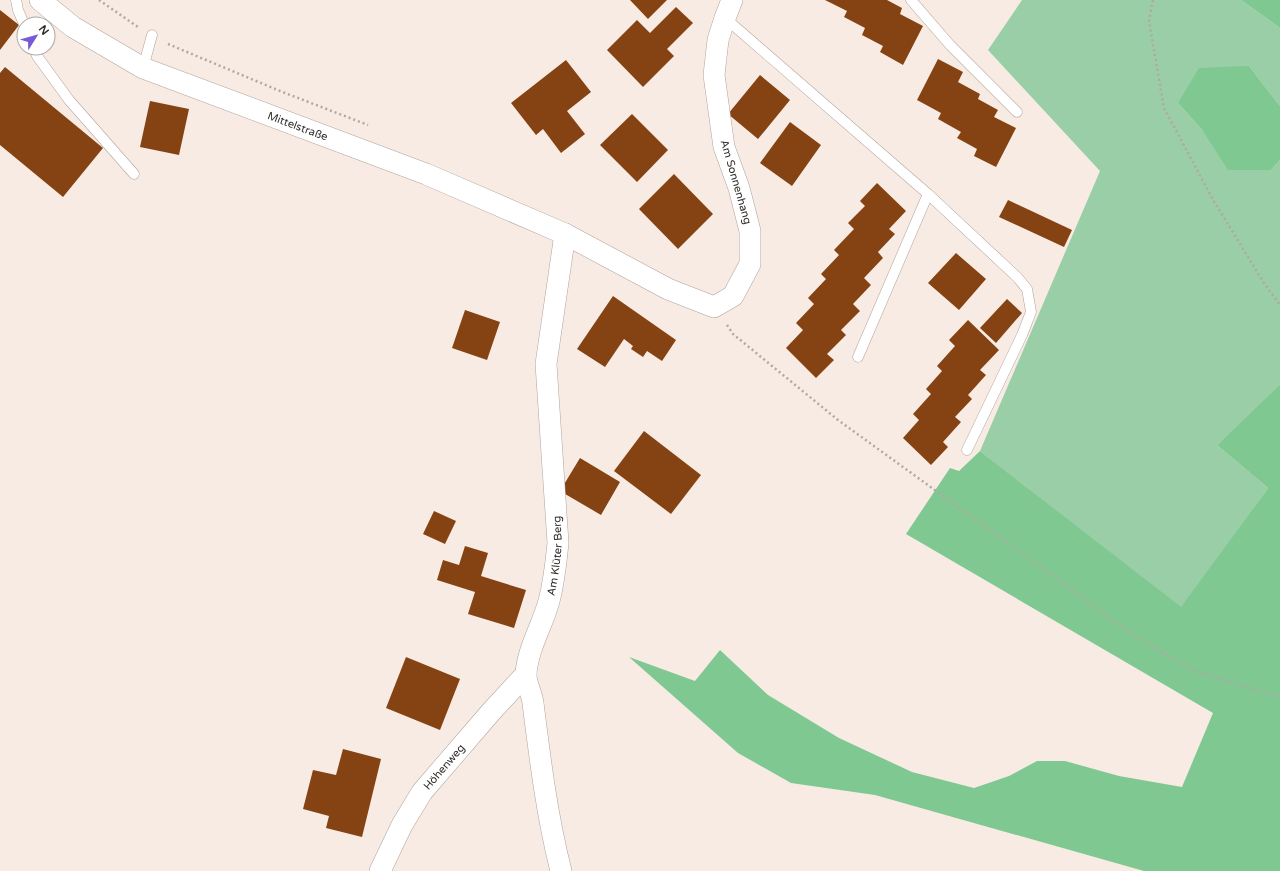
<svg xmlns="http://www.w3.org/2000/svg" width="1280" height="871" font-family="'Varela Round',sans-serif">
<rect width="100%" height="100%" fill="#f8ebe3"/>
<path fill="#9acea6" d="M 1022,0 L 1241,0 L 1280,28 L 1280,106 L 1249,66 L 1178,103 L 1203,131 L 1271,170 L 1280,160 L 1280,384 L 1217,445 L 1268,488 L 1181,608 L 980,451 L 1100,171 L 988,50 Z"/>
<path fill="#7fc891" d="M 1241,0 L 1280,0 L 1280,28 Z
M 1249,66 L 1280,106 L 1280,160 L 1271,170 L 1228,170 L 1203,131 L 1178,103 L 1199,68 Z
M 1280,384 L 1280,871 L 1144,871 L 875,795 L 791,783 L 738,753 L 629,657 L 695,681 L 720,650 L 768,695 L 839,738 L 912,772 L 974,788 L 1009,776 L 1037,761 L 1065,761 L 1119,776 L 1182,787 L 1213,713 L 906,534 L 950,468 L 959,471 L 980,451 L 1181,607 L 1268,488 L 1217,445 Z"/>
<path fill="#854313" d="M 630,0 L 667,0 L 648,19 Z
M 825,0 L 887,0 L 902,8 L 900,14 L 923,26 L 903,65 L 880,52 L 883,46 L 862,35 L 865,28 L 844,17 L 847,11 Z
M 676,7 L 693,23 L 667,49 L 674,56 L 643,87 L 607,50 L 637,20 L 650,33 Z
M 0,10 L 19,25 L 0,50 Z
M 938,59 L 963,72 L 958,82 L 980,94 L 978,99 L 998,110 L 994,117 L 1016,128 L 996,167 L 974,156 L 977,149 L 957,138 L 961,132 L 938,119 L 941,113 L 917,100 Z
M 566,60 L 591,92 L 567,111 L 585,134 L 561,153 L 543,129 L 536,135 L 511,103 Z
M 5,67 L 103,148 L 63,197 L 0,145 L 0,73 Z
M 760,75 L 790,100 L 758,139 L 728,114 Z
M 150,101 L 189,109 L 179,155 L 140,147 Z
M 632,114 L 668,150 L 637,182 L 600,145 Z
M 790,122 L 821,145 L 792,186 L 760,163 Z
M 674,174 L 713,214 L 678,249 L 639,209 Z
M 877,183 L 906,211 L 889,229 L 895,234 L 878,252 L 883,258 L 864,278 L 871,285 L 853,304 L 860,311 L 841,330 L 846,335 L 827,354 L 834,360 L 816,378 L 786,348 L 803,330 L 796,323 L 814,304 L 808,298 L 826,279 L 821,274 L 839,255 L 834,250 L 854,229 L 848,223 L 865,206 L 860,201 Z
M 1008,200 L 1072,230 L 1064,247 L 999,217 Z
M 956,253 L 986,279 L 959,310 L 928,283 Z
M 613,296 L 676,340 L 662,361 L 647,351 L 643,357 L 631,349 L 633,346 L 624,339 L 605,367 L 577,349 Z
M 1007,299 L 1022,313 L 996,343 L 980,328 Z
M 465,310 L 500,322 L 487,360 L 452,348 Z
M 968,320 L 999,350 L 980,370 L 986,375 L 968,395 L 972,399 L 955,417 L 961,422 L 943,442 L 948,447 L 931,465 L 903,438 L 919,420 L 913,414 L 931,394 L 926,389 L 942,371 L 937,366 L 955,346 L 949,340 Z
M 644,431 L 701,475 L 671,514 L 614,471 Z
M 580,458 L 620,482 L 601,515 L 560,491 Z
M 434,511 L 456,521 L 445,544 L 423,534 Z
M 465,546 L 488,553 L 481,576 L 526,590 L 514,628 L 468,614 L 475,592 L 437,580 L 443,560 L 459,565 Z
M 406,657 L 460,679 L 440,730 L 386,708 Z
M 343,749 L 381,759 L 362,837 L 326,828 L 329,816 L 303,809 L 313,770 L 336,775 Z"/>
<g fill="none" stroke-linecap="round" stroke-linejoin="round">
<defs>
<path id="lane" d="M 16,0 L 18,10 L 24,24
M 911,0 L 950,45 L 1017,112
M 725,18 L 928,194 L 1017,277 L 1027,289 L 1031,312 L 1022,335 L 967,450
M 34,48 L 37,56 L 69,100 L 134,174
M 143,68 L 152,35
M 858,357 L 928,194"/>
<g id="street">
<path id="s1" d="M 40,0 L 73,27 L 143,68 L 426,174 L 565,234 L 668,289 L 714,307 L 733,296 L 750,264 L 750,231 L 739,188 L 724,147 L 714,75 L 718,40 L 725,18 L 732,0"/>
<path id="s2" d="M 380,871 L 402,825 L 422,792 L 490,713 L 526,674"/>
<path id="s3" d="M 561,871 C 547,816 540,759 533,703 C 532,693 525,682 526,673 C 528,648 543,624 549,601 C 554,582 556,563 558,543 L 546,364 L 565,234"/>
</g>
</defs>
<use href="#lane" stroke="#afa39c" stroke-width="11"/>
<use href="#street" stroke="#afa39c" stroke-width="22"/>
<path stroke="#b1a8a1" stroke-width="2.5" stroke-dasharray="2 3" stroke-linecap="butt" d="M 99,0 L 138,27
M 1153,0 L 1149,21 L 1164,108 L 1212,198 L 1262,280 L 1280,305
M 168,44 L 280,91 L 368,125
M 727,325 L 733,334 L 838,420 L 1055,577 L 1128,632 L 1194,671 L 1280,697"/>
<use href="#lane" stroke="#fff" stroke-width="10"/>
<use href="#street" stroke="#fff" stroke-width="21"/>
</g>
<g text-anchor="middle" dominant-baseline="central" stroke-width="4" stroke-linejoin="round" paint-order="stroke">
<g font-size="11" fill="#302c29" stroke="#fff">
<text stroke="none"><textPath href="#s1" startOffset="289">Mittelstraße</textPath></text>
<text transform="translate(736 182) rotate(74)">Am Sonnenhang</text>
<text stroke="none"><textPath href="#s3" startOffset="323">Am Klüter Berg</textPath></text>
<text stroke="none"><textPath href="#s2" startOffset="123">Höhenweg</textPath></text>
</g>
</g>
<g transform="translate(36 36) rotate(53)"><circle r="19" fill="#ffffff" stroke="#acaba9"/>
<path d="M0-3L7 15L0 10L-7 15Z" fill="#785bd5"/>
<text y="-6" font-size="11" font-weight="bold" text-anchor="middle" fill="#302c29">N</text>
</g>
</svg>
